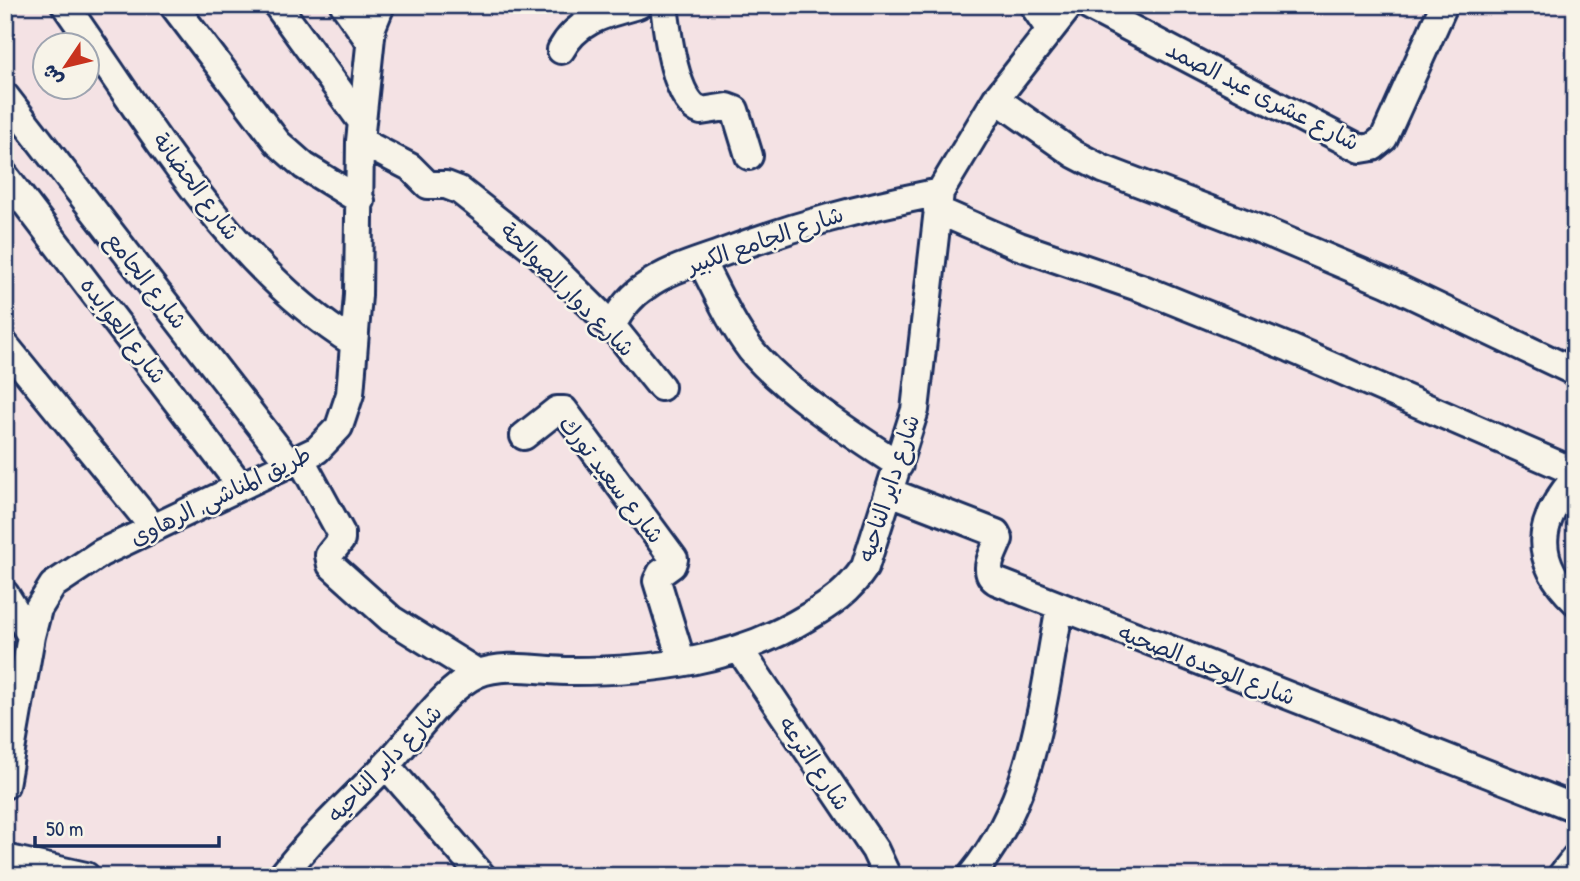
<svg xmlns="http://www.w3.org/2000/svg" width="1580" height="881" font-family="'Patrick Hand','Playpen Sans Arabic',sans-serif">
<rect width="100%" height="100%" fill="#f4e2e4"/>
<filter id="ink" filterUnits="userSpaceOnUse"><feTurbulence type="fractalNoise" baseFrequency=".0143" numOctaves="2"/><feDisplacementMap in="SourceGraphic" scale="14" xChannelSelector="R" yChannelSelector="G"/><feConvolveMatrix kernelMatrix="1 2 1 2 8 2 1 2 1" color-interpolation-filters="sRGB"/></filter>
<g filter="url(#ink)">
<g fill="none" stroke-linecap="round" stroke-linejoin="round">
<defs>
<path id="minor" d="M 65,5 C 148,122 230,266 354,343
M 173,5 L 278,143 L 304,166 L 361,201
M 277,5 L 362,122
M 344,5 L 370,42
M 664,5 C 667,30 675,103 701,111 L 727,107 L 735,110 L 749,156
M 1033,5 L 1050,30
M 1086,5 L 1361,149 L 1373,147 L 1384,138 L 1444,5
M 561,50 C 578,19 606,14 638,5
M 5,96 L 289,463
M 996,99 L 1074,154 L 1103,169 L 1252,226 L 1387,283 L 1575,372
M 360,141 L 410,167 L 428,185 L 446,185 L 459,190 L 535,250 L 612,326 L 661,387
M 5,176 L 241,486
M 937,210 L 1019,246 L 1141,288 L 1290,348 L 1575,472
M 701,261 C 716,290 731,324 751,350 C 783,390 855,436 899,465
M 612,326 C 620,310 630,296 646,286 C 668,270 694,263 719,254 C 795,225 861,208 940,192
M 5,345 L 153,527
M 524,436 L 557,410 L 564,410 L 674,559 L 672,565 L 661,573 L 657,581 L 682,662
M 300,458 L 341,533 L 341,540 L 329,555 L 331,565 L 391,619 L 478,673
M 1575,478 C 1537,521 1531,559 1575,601
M 890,492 L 996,533 L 999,539 C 994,553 981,571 996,581 L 1575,808
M 5,594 L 31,636
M 740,650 L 875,850 L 887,876
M 386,765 L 482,876
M 5,785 L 31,636 L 38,609 L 53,585 L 101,553 L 317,450 L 339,427 L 350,394 L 358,295 L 360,141 L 372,27 L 381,5
M 5,858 L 86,876
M 282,876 C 314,834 351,801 387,764 C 412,738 444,689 477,674 C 504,662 542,671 571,671 C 653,671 735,661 806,618 C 831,604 849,591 865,567 L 915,410 L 940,192 L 996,99 L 1070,5
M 971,876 C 1035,798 1042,702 1060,606
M 1561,876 L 1575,858"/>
</defs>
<use href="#minor" stroke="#1b2f5e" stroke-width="32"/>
<use href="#minor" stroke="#f7f3e8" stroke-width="26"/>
</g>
</g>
<g text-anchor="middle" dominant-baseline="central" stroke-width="5" stroke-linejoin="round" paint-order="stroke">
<g font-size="23" fill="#1b2f5e" stroke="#f7f3e8">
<text transform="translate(1263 95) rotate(27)">شارع عشرى عبد الصمد</text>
<text transform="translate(197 186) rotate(53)">شارع الحضانة</text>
<text transform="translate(765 239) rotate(-19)">شارع الجامع الكبير</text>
<text transform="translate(147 280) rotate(52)">شارع الجامع</text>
<text transform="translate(568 289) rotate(45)">شارع دوار الصوالحة</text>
<text transform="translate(124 330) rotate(53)">شارع العوايده</text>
<text transform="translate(612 479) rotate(52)">شارع سعيد تورك</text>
<text transform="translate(888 488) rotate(-72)">شارع داير الناحيه</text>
<text transform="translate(220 495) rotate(-26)">طريق المناشى, الرهاوى</text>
<text transform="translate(1207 664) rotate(21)">شارع الوحده الصحيه</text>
<text transform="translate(384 763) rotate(-46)">شارع داير الناحيه</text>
<text transform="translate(815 763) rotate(56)">شارع الترعه</text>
</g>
</g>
<rect width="1580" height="881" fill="none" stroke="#f7f3e8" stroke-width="28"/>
<rect x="14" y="14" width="1552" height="853" fill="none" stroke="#1b2f5e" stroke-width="2.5" filter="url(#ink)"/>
<g transform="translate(66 66) rotate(235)"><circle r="33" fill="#f7f3e8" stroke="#9fa5b1" stroke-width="2"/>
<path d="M0-5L12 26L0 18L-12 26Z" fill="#c8321e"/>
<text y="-10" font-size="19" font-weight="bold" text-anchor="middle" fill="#1b2f5e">ش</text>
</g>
<path d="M35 836v10h184v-10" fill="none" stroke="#1b2f5e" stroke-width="3.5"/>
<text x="46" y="836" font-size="21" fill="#1b2f5e" stroke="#f7f3e8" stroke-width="5" paint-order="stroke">50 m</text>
</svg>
